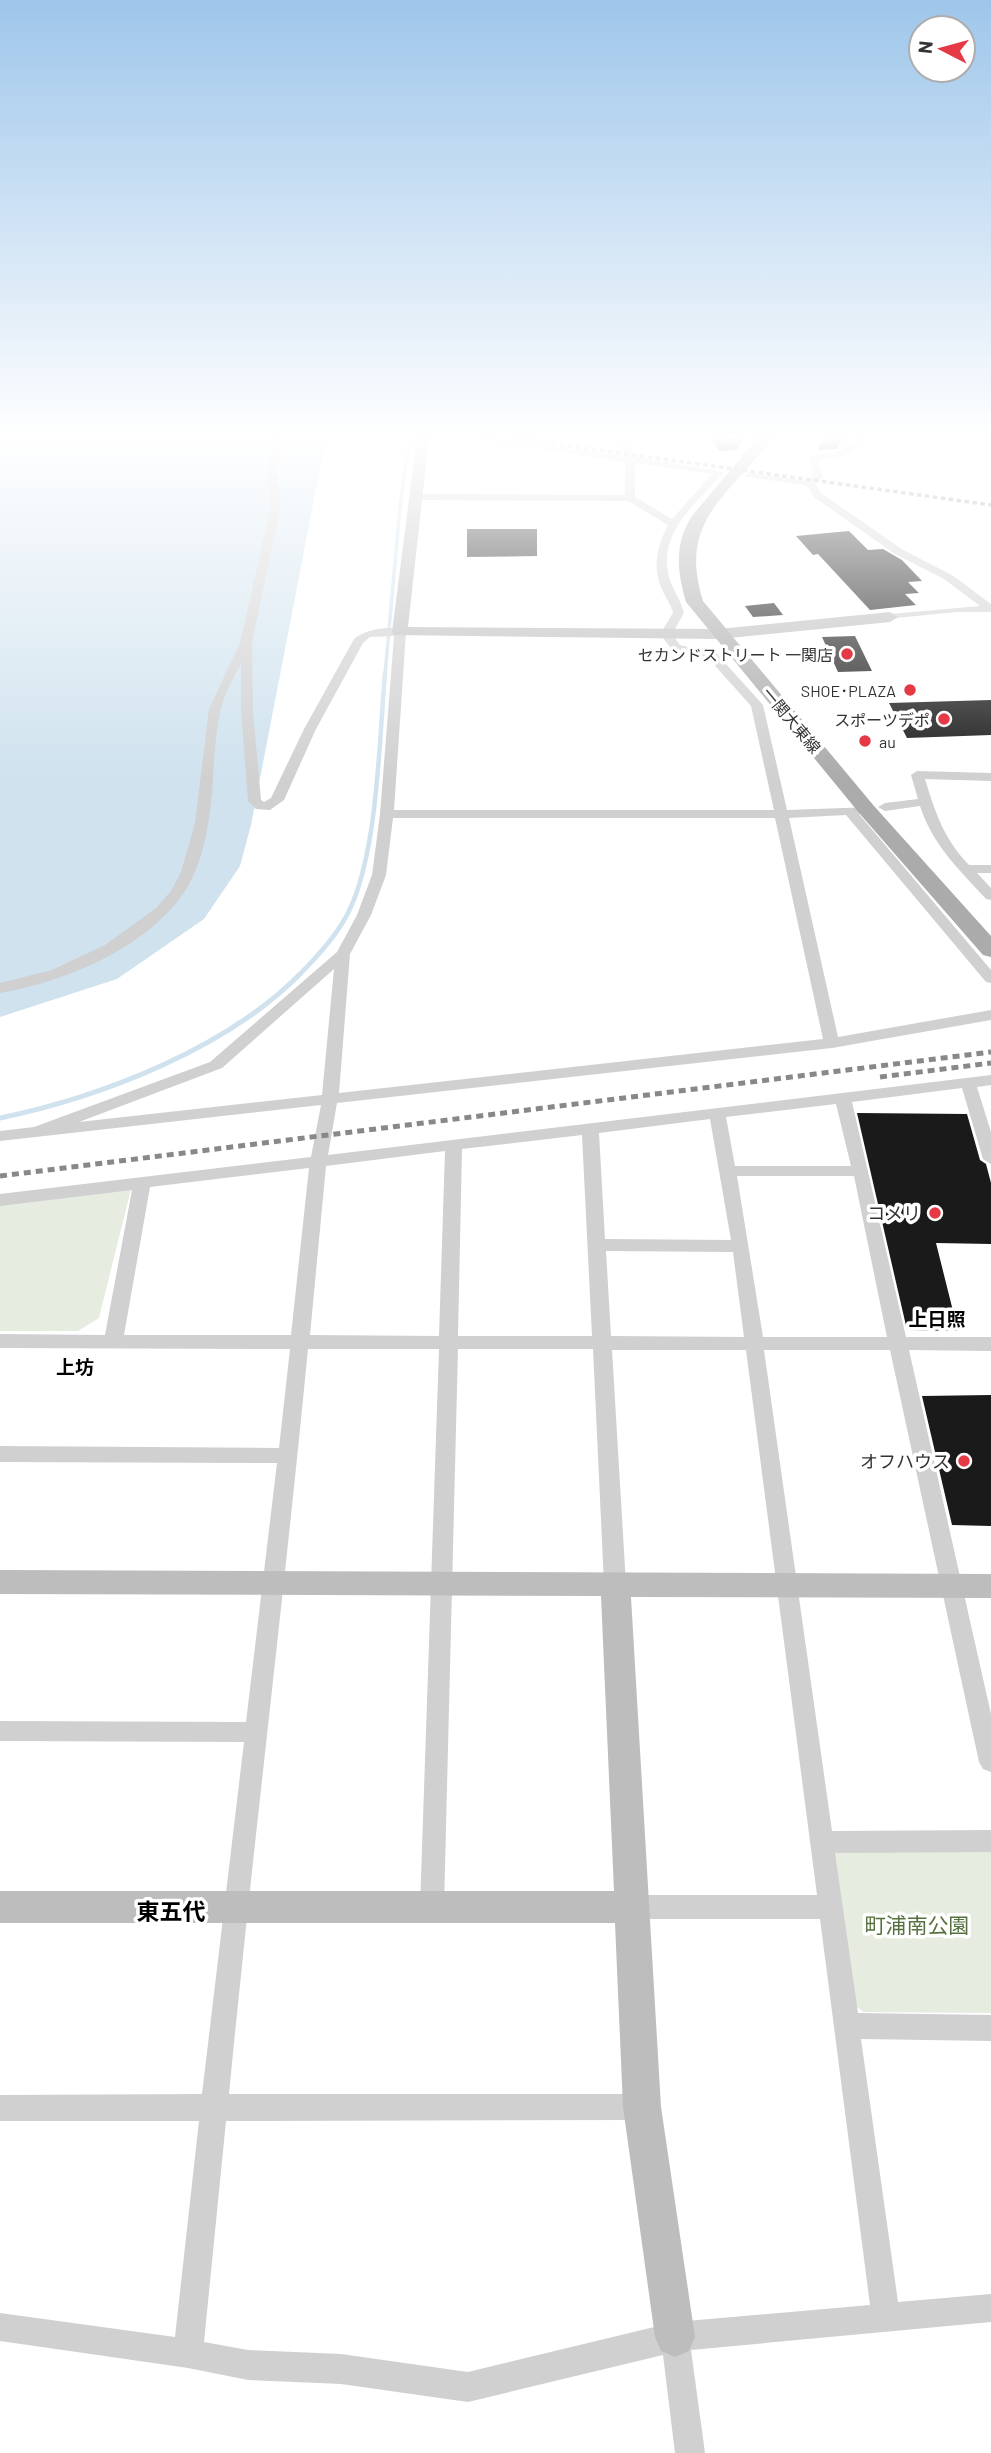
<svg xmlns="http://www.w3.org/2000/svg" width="991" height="2453" font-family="Barlow,'Noto Sans JP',sans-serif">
<rect width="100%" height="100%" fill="#fff"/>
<path fill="#e6ecdf" d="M 131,1189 L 99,1318 L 78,1331 L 0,1331 L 0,1205 Z
M 991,1845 L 991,2013 L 863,2012 L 851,2002 L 832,1858 L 840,1847 Z"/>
<path fill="#cfe2ee" d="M 0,437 L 326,437 L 251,825 L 240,866 L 204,919 L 117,979 L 0,1017 Z"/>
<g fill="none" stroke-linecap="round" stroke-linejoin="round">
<path stroke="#cfe2ee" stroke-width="3.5" d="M 385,675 L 400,507 L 410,437"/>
<path stroke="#cfe2ee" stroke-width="4.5" d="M 298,976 C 315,959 331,942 343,922 C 378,866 379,741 385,673"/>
<path stroke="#cfe2ee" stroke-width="5" d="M 0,1118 C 101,1097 226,1049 300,974"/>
</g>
<path fill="#1a1a1a" d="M 745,437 L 737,450 L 719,451 L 712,439 Z
M 825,437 L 844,437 L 837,449 L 817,450 Z
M 467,529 L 537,529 L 537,556 L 467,557 Z
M 849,531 L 868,550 L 883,549 L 902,560 L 922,581 L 908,582 L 919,593 L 905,594 L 916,605 L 870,610 L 818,554 L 813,555 L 796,536 Z
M 774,603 L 783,615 L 753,617 L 745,606 Z
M 855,636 L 872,671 L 838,672 L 822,637 Z
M 991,700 L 991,735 L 907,738 L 889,703 Z
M 857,1113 L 967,1114 L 980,1160 L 986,1164 L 991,1183 L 991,1244 L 936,1243 L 958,1331 L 907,1330 Z
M 991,1395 L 991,1526 L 952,1525 L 922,1396 Z"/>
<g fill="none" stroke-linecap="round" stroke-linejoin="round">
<path fill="#d0d0d0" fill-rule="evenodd" d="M 274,437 L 283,437 L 277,470 L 281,506 L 252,642 L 253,711 L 261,800 L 264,802 L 271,798 L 304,729 L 354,639 C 366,629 393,624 406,632 L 394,810 L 774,810 L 751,706 L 709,659 L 672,650 L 660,634 L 673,613 C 671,603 664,596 661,587 C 652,565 658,545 668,525 L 628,501 L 415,500 L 410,497 L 415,494 L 625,495 L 625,462 L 462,437 L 484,437 L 625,456 L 619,437 L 628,437 L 635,457 L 724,472 C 700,500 659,530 668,573 C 671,588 681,599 684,613 L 672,634 L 680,645 L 717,654 L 763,705 L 787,810 L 872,807 L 872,813 L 859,814 L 991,970 L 991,983 L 986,982 L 846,815 L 789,818 L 838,1037 L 991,1010 L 991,1020 L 832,1048 L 337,1103 L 328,1155 L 991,1075 L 991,1085 L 977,1087 L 991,1132 L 991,1164 L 983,1159 L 962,1088 L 852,1102 L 906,1337 L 991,1337 L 991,1351 L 909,1350 L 991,1714 L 991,1772 L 983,1769 L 979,1762 L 890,1350 L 764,1350 L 832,1831 L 991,1830 L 991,1852 L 835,1853 L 858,2013 L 991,2015 L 991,2041 L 861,2039 L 898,2302 L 991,2294 L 991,2322 L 691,2350 L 705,2453 L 675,2453 L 663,2355 L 468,2402 L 341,2384 L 248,2380 L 188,2368 L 0,2341 L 0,2313 L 175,2337 L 199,2121 L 0,2121 L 0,2095 L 202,2094 L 244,1742 L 0,1741 L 0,1721 L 246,1722 L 277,1463 L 0,1462 L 0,1446 L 279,1448 L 290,1349 L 0,1348 L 0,1334 L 105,1335 L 132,1190 L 0,1206 L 0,1194 L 311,1157 L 321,1105 L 0,1141 L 0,1131 L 34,1127 L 210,1062 L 337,952 L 357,915 L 372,875 L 380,814 L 394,636 L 370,637 L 363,643 L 316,729 L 284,800 L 270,810 L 256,809 L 248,801 L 241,711 L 241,664 C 233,678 225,693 221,708 C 212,746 215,786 208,824 C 204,849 197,873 183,894 C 145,949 64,982 0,993 L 0,983 L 52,970 L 105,945 L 156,908 L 171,891 L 181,872 L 195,823 L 209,709 L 240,643 L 271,506 L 267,470 ZM 635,463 L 712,474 L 672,519 L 635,497 ZM 393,818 L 775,818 L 823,1039 L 339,1093 L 350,954 L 371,915 L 386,875 ZM 334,969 L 322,1095 L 79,1122 L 222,1068 ZM 836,1104 L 851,1166 L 735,1166 L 726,1117 ZM 710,1119 L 731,1240 L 605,1239 L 599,1133 ZM 582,1135 L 592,1336 L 458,1336 L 462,1149 ZM 445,1151 L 439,1336 L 310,1335 L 326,1166 ZM 309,1168 L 291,1335 L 124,1335 L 150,1187 ZM 737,1176 L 854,1176 L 887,1337 L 763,1337 ZM 606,1251 L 733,1252 L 744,1337 L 611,1336 ZM 308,1349 L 439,1349 L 420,1907 L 423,1915 L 432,1919 L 441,1915 L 444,1907 L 458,1349 L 593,1349 L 604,1584 L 607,1590 L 615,1593 L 623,1590 L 626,1584 L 612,1350 L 746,1350 L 817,1895 L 631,1895 L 622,1899 L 619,1907 L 622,1915 L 631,1919 L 820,1919 L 870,2305 L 675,2322 L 468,2372 L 341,2354 L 248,2350 L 204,2342 L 226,2121 L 642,2120 L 651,2116 L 655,2107 L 651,2098 L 642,2094 L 229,2094 C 253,1845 284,1598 308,1349 Z
M 861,437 L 872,437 L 847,455 L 818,460 L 823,476 L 815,484 L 821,493 L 903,550 L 952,575 L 991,604 L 991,612 L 957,612 L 886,619 L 886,615 L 890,614 L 980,606 L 944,579 L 895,554 L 814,497 L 807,486 L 744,476 L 749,473 L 808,481 L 813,475 L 810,456 L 841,451 Z
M 917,771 L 991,773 L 991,781 L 925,779 C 935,812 944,839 969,865 L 991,865 L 991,873 L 977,873 L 991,888 L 991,900 L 986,899 C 959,869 933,846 920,806 L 885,811 L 878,807 L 885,803 L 918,799 L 911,775 Z"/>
<path fill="#bdbdbd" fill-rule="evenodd" d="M 417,437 L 429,437 L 408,627 L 719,629 L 890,612 L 898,617 L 890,622 L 719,639 L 394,635 L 392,632 Z
M 0,1570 L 991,1574 L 991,1598 L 631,1597 L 661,2107 L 695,2337 L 689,2351 L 675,2357 L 661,2351 L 655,2337 L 623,2107 L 615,1923 L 0,1923 L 0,1891 L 614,1891 L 601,1596 L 0,1594 Z"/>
<path fill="#ababab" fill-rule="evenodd" d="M 758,437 L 773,437 C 730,496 677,519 703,601 L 874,806 L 991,936 L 991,957 L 983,955 L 860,814 L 686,602 C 677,571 674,544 692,516 Z"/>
<path stroke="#888" stroke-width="3.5" stroke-dasharray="4.5 3.5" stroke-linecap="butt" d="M 505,437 L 991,505"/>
<path stroke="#888" stroke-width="5" stroke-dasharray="7 5" stroke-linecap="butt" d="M 880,1077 L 991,1063
M 0,1176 L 991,1052"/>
</g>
<linearGradient id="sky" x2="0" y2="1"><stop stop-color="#9ec6ea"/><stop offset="0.56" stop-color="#fff"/><stop offset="1" stop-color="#fff" stop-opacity="0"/></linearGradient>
<rect width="991" height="780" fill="url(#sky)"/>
<g fill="#e63946" stroke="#fff" stroke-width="2.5">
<circle cx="847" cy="654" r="7"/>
<circle cx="910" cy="690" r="7"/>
<circle cx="944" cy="719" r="7"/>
<circle cx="865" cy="741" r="7"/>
<circle cx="935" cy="1213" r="7"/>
<circle cx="964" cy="1461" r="7"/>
</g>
<g text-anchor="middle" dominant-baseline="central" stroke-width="7" stroke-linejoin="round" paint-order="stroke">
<g font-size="16" fill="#333" stroke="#fff" text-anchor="end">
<text x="833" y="654">セカンドストリート 一関店</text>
<text x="896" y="690">SHOE･PLAZA</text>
<text x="930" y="719">スポーツデポ</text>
<text x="879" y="741" text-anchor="start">au</text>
</g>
<g font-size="16" fill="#333" stroke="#fff">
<text transform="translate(792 720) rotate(50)">一関大東線</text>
</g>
<g font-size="18" fill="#333" stroke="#fff" text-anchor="end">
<text x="921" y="1213">コメリ</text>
<text x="950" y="1461">オフハウス</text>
</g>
<g font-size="19" font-weight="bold" fill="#000" stroke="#fff">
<text x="937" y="1318">上日照</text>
<text x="75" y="1366">上坊</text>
</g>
<g font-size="21" fill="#56703f" stroke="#fff">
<text x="917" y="1924">町浦南公園</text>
</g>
<g font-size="23" font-weight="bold" fill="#000" stroke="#fff">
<text x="171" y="1911">東五代</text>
</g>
</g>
<g transform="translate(942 49) rotate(276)"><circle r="33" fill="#ffffff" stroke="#adadad" stroke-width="2"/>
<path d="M0-5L12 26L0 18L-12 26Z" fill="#e63946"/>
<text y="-10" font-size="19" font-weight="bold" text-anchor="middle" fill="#333333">N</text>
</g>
</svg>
